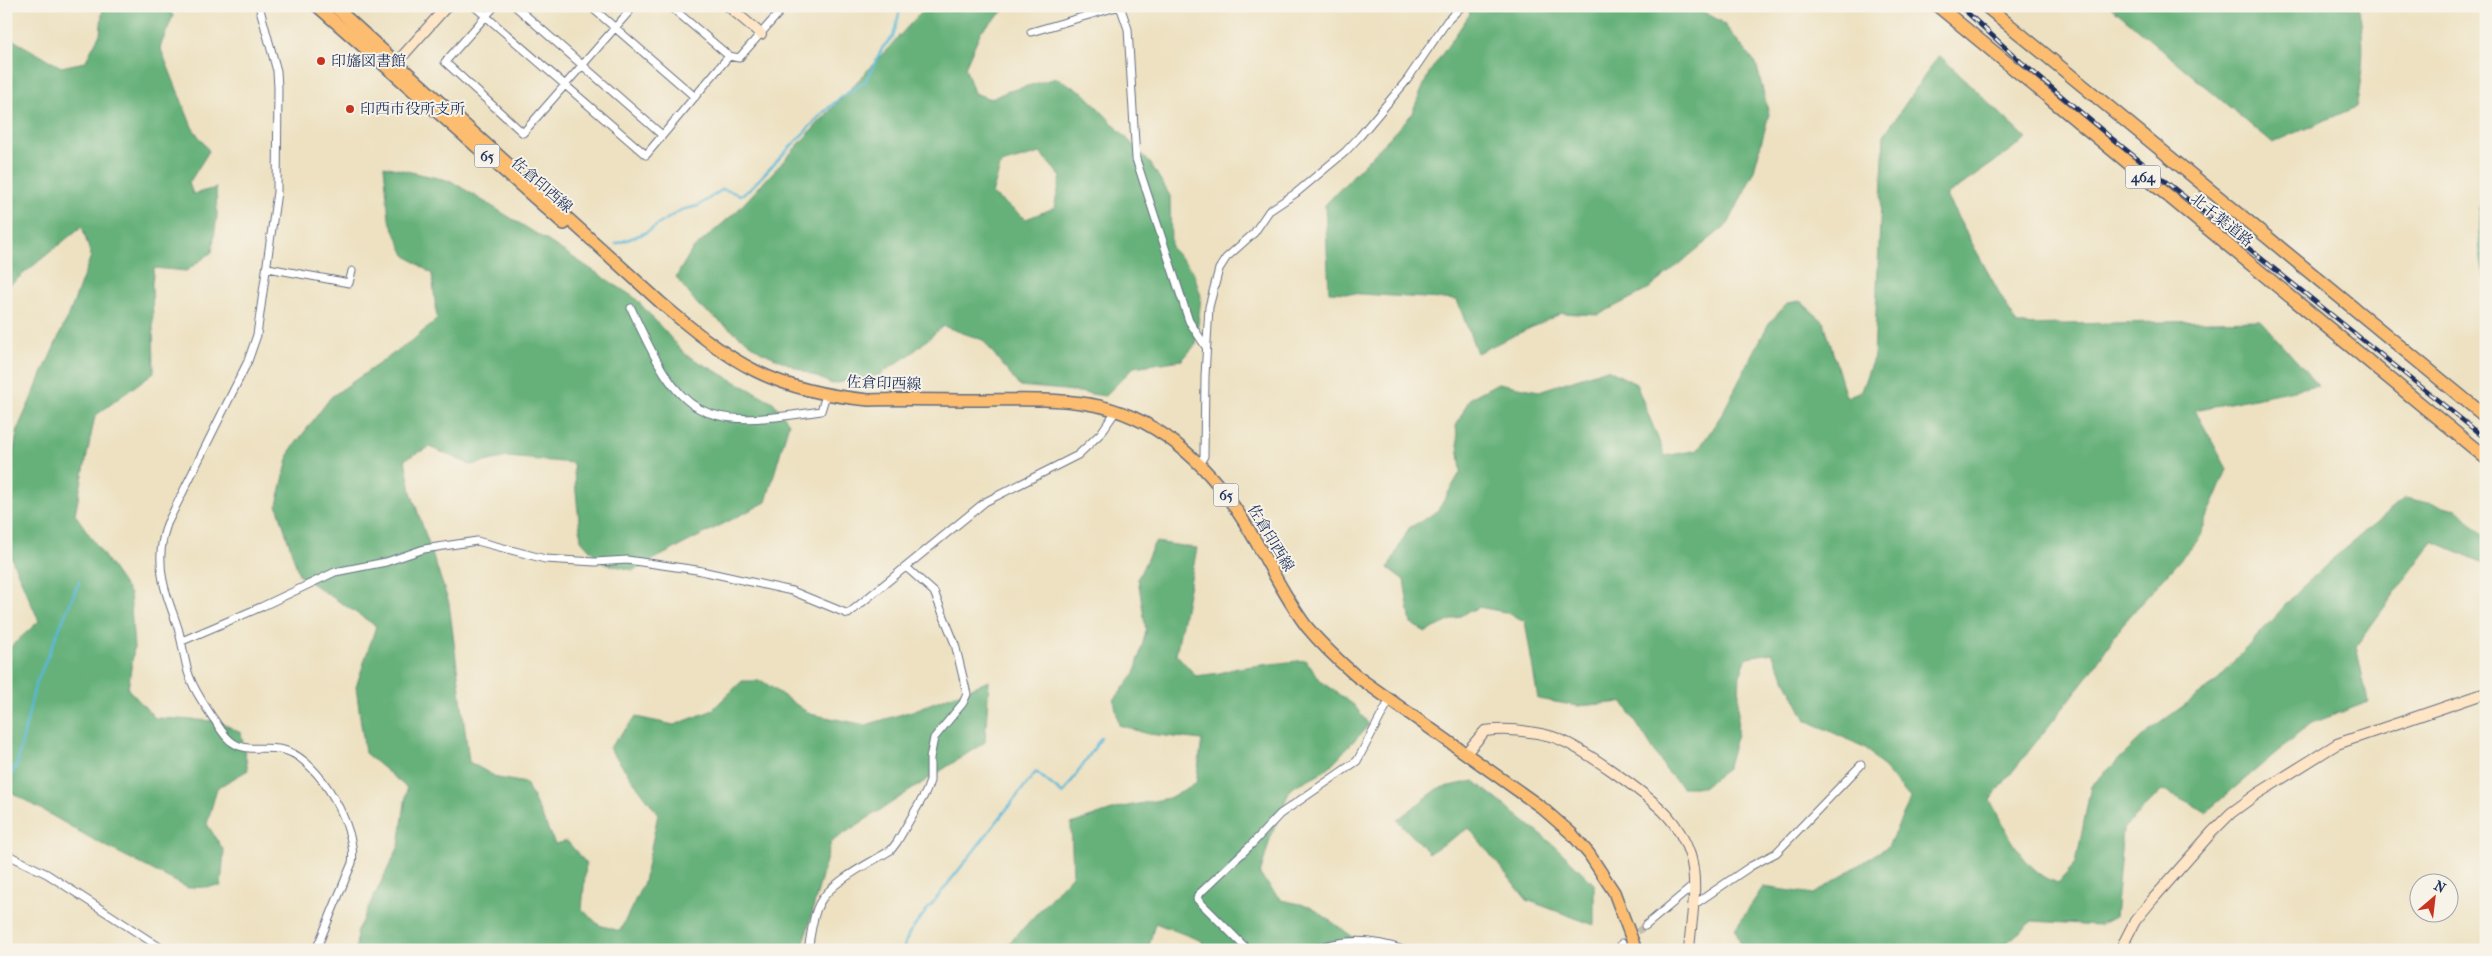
<svg xmlns="http://www.w3.org/2000/svg" width="2492" height="956" font-family="'IM FELL French Canon','Noto Serif JP',serif">
<rect width="100%" height="100%" fill="#f7f3e8"/>
<filter id="ink" filterUnits="userSpaceOnUse"><feTurbulence type="fractalNoise" baseFrequency=".02" numOctaves="2"/><feDisplacementMap in="SourceGraphic" scale="10" xChannelSelector="R" yChannelSelector="G"/><feConvolveMatrix kernelMatrix="1 2 1 2 8 2 1 2 1" color-interpolation-filters="sRGB"/></filter>
<filter id="wash" filterUnits="userSpaceOnUse"><feTurbulence type="fractalNoise" baseFrequency=".0096" numOctaves="4" result="noise"/><feDisplacementMap in="SourceGraphic" scale="20" xChannelSelector="R" yChannelSelector="G"/><feGaussianBlur stdDeviation="1.12" result="paint"/><feColorMatrix in="noise" values="0 0 0 0 0 0 0 0 0 0 0 0 0 0 0 0 0 1.4 0 .05"/><feComposite in="paint" operator="in"/></filter>
<g filter="url(#wash)">
<rect width="100%" height="100%" fill="#ede1c1"/>
<path fill="#66b17a" stroke="#40706c" fill-rule="evenodd" d="M 103,6 L 168,6 L 173,16 L 160,47 L 192,127 L 209,151 L 189,183 L 193,194 L 216,188 L 217,216 L 212,252 L 186,271 L 154,268 L 152,283 L 154,372 L 95,416 L 75,514 L 130,594 L 134,648 L 128,689 L 155,718 L 218,721 L 241,733 L 248,770 L 217,788 L 207,824 L 224,851 L 221,886 L 188,888 L 94,840 L 6,789 L 6,651 L 39,621 L 10,555 L 6,491 L 18,428 L 72,307 L 91,256 L 82,226 L 6,288 L 6,36 L 61,67 L 85,62 L 100,34 Z
M 927,6 L 1009,6 L 981,31 L 965,67 L 974,93 L 991,99 L 1006,92 L 1056,78 L 1083,92 L 1151,164 L 1170,196 L 1171,248 L 1193,271 L 1201,296 L 1196,344 L 1182,360 L 1134,367 L 1105,396 L 1065,390 L 1019,386 L 983,340 L 943,326 L 912,353 L 879,375 L 832,384 L 760,351 L 698,305 L 676,277 L 692,250 L 737,211 ZM 1040,153 L 1061,177 L 1054,208 L 1026,219 L 992,194 L 1001,164 Z
M 1467,6 L 1693,6 L 1722,22 L 1756,63 L 1769,114 L 1753,174 L 1728,224 L 1647,290 L 1598,315 L 1562,313 L 1477,353 L 1457,300 L 1329,292 L 1325,205 L 1411,115 L 1429,73 L 1470,14 Z
M 2110,6 L 2358,6 C 2366,40 2363,74 2356,107 L 2272,143 Z
M 1939,55 L 2027,139 L 1946,196 L 2017,325 L 2260,320 L 2318,385 L 2195,410 L 2227,469 L 2199,538 L 2122,625 L 2086,679 L 1990,800 C 2007,830 2023,872 2058,883 L 2076,863 L 2091,786 L 2150,730 L 2215,683 L 2298,591 L 2343,550 L 2405,498 L 2457,509 L 2486,537 L 2486,564 L 2433,541 L 2356,646 L 2368,702 L 2310,724 L 2206,812 L 2162,790 L 2123,829 L 2115,917 L 2099,925 L 2033,921 L 1998,950 L 1743,950 L 1735,929 L 1763,887 L 1814,894 L 1888,846 L 1911,799 L 1866,748 L 1806,720 L 1772,653 L 1747,657 L 1740,675 L 1737,734 L 1727,769 L 1703,787 L 1682,787 L 1666,770 L 1623,702 L 1578,706 L 1538,699 L 1525,621 L 1505,612 L 1479,607 L 1426,632 L 1411,624 L 1404,580 L 1388,568 L 1409,528 L 1437,512 L 1461,471 L 1456,426 L 1470,398 L 1498,383 L 1539,391 L 1607,369 L 1636,384 L 1665,456 L 1698,450 L 1722,414 L 1769,323 L 1788,303 L 1800,301 L 1824,322 L 1846,397 L 1861,391 L 1874,356 L 1884,135 Z
M 384,166 L 451,181 L 548,241 L 635,298 L 686,355 L 773,402 L 789,423 L 766,502 L 633,570 L 602,563 L 581,540 L 573,463 L 507,457 L 471,465 L 430,447 L 405,459 L 411,492 L 449,603 L 469,762 L 498,778 L 526,783 L 555,844 L 567,841 L 586,863 L 582,909 L 599,925 L 620,931 L 644,882 L 658,814 L 609,748 L 636,717 L 674,725 L 711,711 L 742,681 L 762,681 L 810,714 L 866,725 L 912,711 L 989,681 L 985,742 L 831,842 L 802,950 L 356,950 L 357,931 L 399,846 L 407,788 L 365,753 L 356,687 L 376,626 L 299,575 L 277,505 L 290,451 L 331,397 L 413,340 L 437,319 L 432,274 L 405,255 L 389,219 Z
M 2486,179 L 2486,279 C 2477,257 2476,201 2486,179 Z
M 1155,542 L 1197,548 L 1176,654 L 1196,676 L 1220,673 L 1236,668 L 1306,660 L 1320,681 L 1354,705 L 1369,725 L 1326,770 L 1290,789 L 1270,839 L 1260,875 L 1281,900 L 1310,906 L 1371,950 L 1204,950 L 1202,941 L 1155,923 L 1148,950 L 1003,950 L 1073,874 L 1071,824 L 1118,808 L 1169,798 L 1196,783 L 1202,740 L 1148,734 L 1119,725 L 1114,700 L 1135,673 L 1146,631 L 1138,578 Z
M 1474,781 L 1555,846 L 1594,884 L 1594,925 L 1527,900 L 1469,828 L 1429,853 L 1397,820 L 1439,788 Z"/>
<g fill="none" stroke-linecap="round" stroke-linejoin="round">
<path stroke="#58b8d7" stroke-width="2.5" d="M 616,244 L 645,233 L 681,210 L 698,206 L 723,189 L 741,195 L 749,190 L 823,113 L 840,98 L 865,82 L 883,47 L 893,37 L 901,6
M 6,787 L 17,764 L 35,686 L 79,582
M 903,950 L 909,933 L 1036,772 L 1063,794 L 1101,738"/>
</g>
</g>
<g filter="url(#ink)">
<g fill="none" stroke-linecap="round" stroke-linejoin="round">
<path stroke="#c3bdad" stroke-width="7" stroke-dasharray="7 3.5" stroke-linecap="butt" d="M 1629,938 L 1645,926"/>
<defs>
<path id="street" d="M 259,6 L 277,71 L 278,88 L 277,192 L 257,335 L 248,361 L 167,524 C 163,536 160,549 161,562 C 161,585 171,606 178,628 C 182,642 184,657 188,672 C 193,689 204,704 213,718 C 219,726 224,737 232,742 C 248,754 269,744 287,751 C 320,762 358,829 352,863 L 316,950
M 474,6 L 646,155 L 729,56
M 495,6 L 445,62 L 523,133 L 634,6
M 515,6 L 662,135
M 590,6 L 695,97
M 670,6 L 729,56 L 739,58 L 778,14 L 779,6
M 1120,6 L 1128,29 L 1136,159 L 1189,321 L 1206,347
M 1031,32 L 1120,6
M 268,268 L 349,283 L 352,271
M 631,308 C 682,420 698,430 821,411 L 826,395
M 1200,463 L 1204,456 L 1205,376 L 1209,307 L 1219,269 L 1226,258 L 1254,233 L 1269,211 L 1296,193 L 1345,152 L 1360,136 L 1407,80 L 1447,21 L 1462,6
M 182,641 L 261,607 L 335,572 L 386,562 L 424,549 L 477,541 L 545,559 L 595,562 L 627,560 L 697,570 L 792,591 L 848,614 L 985,502 L 1078,455 L 1101,433 L 1116,411
M 6,854 L 47,874 L 164,950
M 1692,906 L 1751,866 L 1776,853 L 1861,765
M 1645,926 L 1693,886
M 808,950 C 811,935 812,917 819,904 C 830,882 870,863 891,850 L 897,842 L 926,792 L 930,781 L 930,758 L 934,738 L 963,703 L 967,694 L 955,644 L 934,592 L 906,567
M 1248,950 L 1197,899 L 1198,895 L 1252,844 L 1280,814 L 1357,761 L 1389,701
M 1309,950 C 1344,939 1369,938 1403,950
M 1619,950 L 1622,943"/>
<path id="secondary" d="M 728,6 L 761,34
M 391,69 L 447,6
M 1466,753 L 1485,731 C 1506,728 1530,731 1550,736 C 1577,743 1647,794 1667,815 C 1677,826 1685,840 1690,855 C 1699,883 1691,920 1689,950
M 2120,950 L 2135,921 L 2153,899 L 2212,832 L 2231,813 L 2257,794 L 2337,744 L 2486,693"/>
<path id="primary" d="M 317,6 L 564,224
M 334,6 L 660,302 C 732,364 773,391 869,400 C 906,399 942,400 979,400 C 1015,400 1052,398 1088,404 C 1154,414 1207,463 1241,517 C 1264,552 1281,593 1307,627 C 1322,645 1338,660 1355,675 L 1541,807 L 1572,834 L 1589,854 L 1614,892 L 1636,950"/>
<path id="highway" d="M 1938,6 L 2486,458
M 1986,6 L 2486,417"/>
</defs>
<use href="#street" stroke="#646d81" stroke-width="9"/>
<use href="#secondary" stroke="#646d81" stroke-width="12"/>
<use href="#primary" stroke="#646d81" stroke-width="14"/>
<use href="#highway" stroke="#646d81" stroke-width="15"/>
<use href="#street" stroke="#fff" stroke-width="7"/>
<use href="#secondary" stroke="#fee5c5" stroke-width="10"/>
<use href="#primary" stroke="#fcbd6f" stroke-width="11"/>
<use href="#highway" stroke="#fcbd6f" stroke-width="12"/>
<defs>
<path id="rail" d="M 1960,6 L 2020,61 L 2109,136 L 2486,439"/>
</defs>
<use href="#rail" stroke="#1b2f5e" stroke-width="4.5"/>
<use href="#rail" stroke="#f7f3e8" stroke-width="2.5" stroke-dasharray="8" stroke-linecap="butt"/>
</g>
</g>
<g fill="#c8321e" stroke="#f7f3e8" stroke-width="2">
<circle cx="321" cy="61" r="5"/>
<circle cx="350" cy="109" r="5"/>
</g>
<g text-anchor="middle" dominant-baseline="central" stroke-width="4" stroke-linejoin="round" paint-order="stroke">
<g fill="#f7f3e8" stroke="#5d6a87" stroke-width="1">
<rect x="474.5" y="144.5" width="25" height="23" rx="4"/>
<rect x="2125.5" y="165.5" width="35" height="23" rx="4"/>
<rect x="1213.5" y="483.5" width="25" height="23" rx="4"/>
</g>
<g font-size="14" font-weight="bold" fill="#1b2f5e">
<text x="487" y="156">65</text>
<text x="2143" y="177">464</text>
<text x="1226" y="495">65</text>
</g>
<g font-size="15" fill="#1b2f5e" stroke="#f7f3e8" text-anchor="start">
<text x="331" y="61">印旛図書館</text>
<text x="360" y="109">印西市役所支所</text>
</g>
<g font-size="15" fill="#1b2f5e" stroke="#f7f3e8">
<text transform="translate(542 185) rotate(41)">佐倉印西線</text>
<text transform="translate(2222 220) rotate(39)">北千葉道路</text>
<text transform="translate(884 383) rotate(2)">佐倉印西線</text>
<text transform="translate(1271 538) rotate(59)">佐倉印西線</text>
</g>
</g>
<rect width="2492" height="956" fill="none" stroke="#f7f3e8" stroke-width="25"/>
<g transform="translate(2434 898) rotate(28)"><circle r="24" fill="#f7f3e8" stroke="#9fa5b1"/>
<path d="M0-4L9 19L0 12L-9 19Z" fill="#c8321e"/>
<text y="-8" font-size="14" font-weight="bold" text-anchor="middle" fill="#1b2f5e">N</text>
</g>
</svg>
